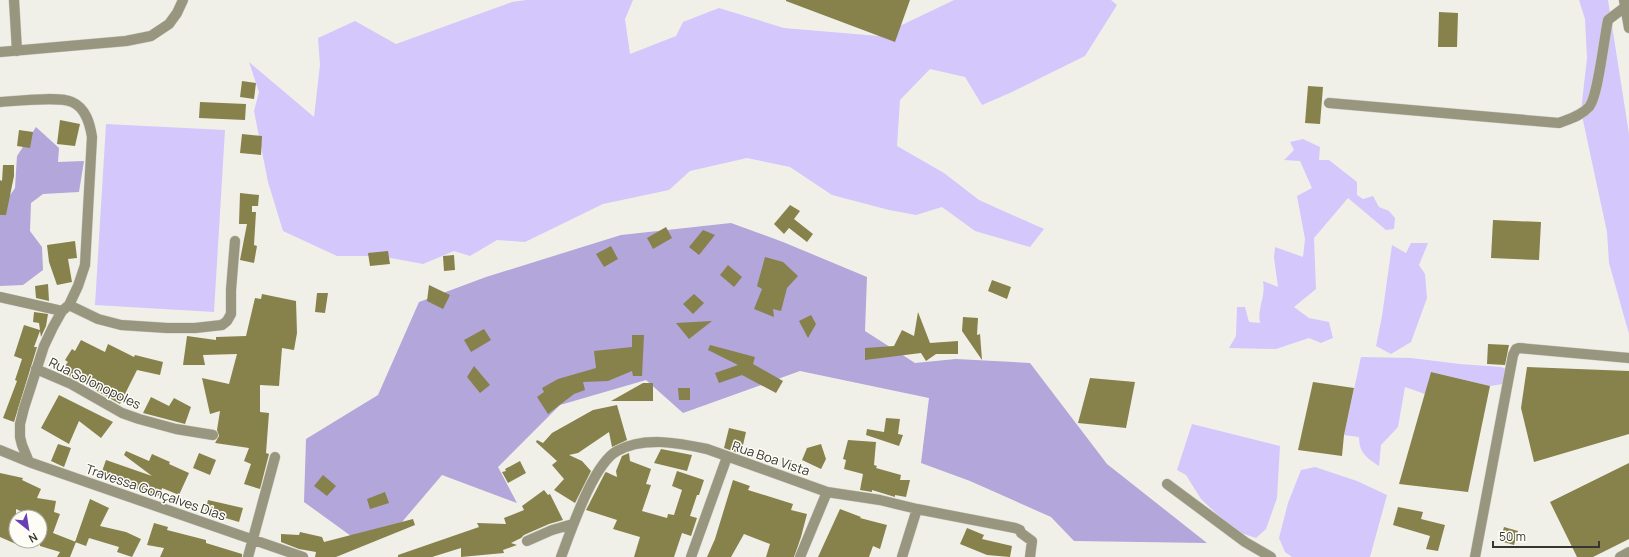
<svg xmlns="http://www.w3.org/2000/svg" width="1629" height="557" font-family="Manrope,sans-serif">
<rect width="100%" height="100%" fill="#f1f0e8"/>
<path fill="#d3c7fc" d="M 526,0 L 633,0 L 625,19 L 630,54 L 676,36 L 683,22 L 719,8 L 784,28 L 879,36 L 954,0 L 1111,0 L 1117,5 L 1085,56 L 1012,92 L 982,105 L 965,77 L 930,69 L 900,100 L 897,146 L 944,173 L 979,200 L 1044,229 L 1030,247 L 975,231 L 942,207 L 916,215 L 889,210 L 832,195 L 790,167 L 747,158 L 690,171 L 669,190 L 603,204 L 525,242 L 497,240 L 470,256 L 454,251 L 423,264 L 380,256 L 337,256 L 283,231 L 268,182 L 254,111 L 259,92 L 249,62 L 314,117 L 320,65 L 318,38 L 355,21 L 396,44 L 512,2 Z
M 1579,0 L 1608,0 L 1629,134 L 1629,334 L 1609,263 L 1607,232 L 1581,111 L 1587,58 L 1585,19 Z
M 106,124 L 225,130 L 214,312 L 95,305 Z
M 1303,139 L 1320,147 L 1319,160 L 1329,160 L 1357,182 L 1357,195 L 1363,199 L 1373,196 L 1379,207 L 1389,211 L 1395,218 L 1394,229 L 1386,230 L 1348,198 L 1314,238 L 1316,289 L 1294,307 L 1309,318 L 1329,322 L 1333,338 L 1321,343 L 1309,338 L 1276,349 L 1229,348 L 1236,336 L 1237,307 L 1245,307 L 1249,322 L 1260,323 C 1257,307 1266,298 1263,281 L 1278,287 L 1274,258 L 1275,247 L 1303,257 L 1305,239 L 1297,196 L 1312,188 L 1300,161 L 1284,160 L 1294,150 L 1290,142 Z
M 1411,243 L 1428,243 L 1419,265 L 1425,274 L 1427,298 L 1411,342 L 1391,354 L 1376,346 L 1382,316 L 1392,245 L 1406,253 Z
M 1361,357 L 1411,358 L 1460,364 L 1501,367 L 1509,370 L 1503,384 L 1490,386 L 1431,372 L 1425,394 L 1405,387 L 1398,427 L 1381,445 L 1379,466 C 1367,458 1359,453 1359,437 L 1344,435 Z
M 1192,424 L 1280,446 L 1277,498 L 1266,529 L 1256,538 L 1241,533 L 1218,515 L 1201,499 L 1186,475 L 1177,470 Z
M 1315,467 L 1357,481 L 1387,495 L 1370,557 L 1292,557 L 1285,552 L 1279,538 L 1288,503 L 1301,470 Z"/>
<path fill="#b2a6da" d="M 36,127 L 59,148 L 58,162 L 84,161 L 79,192 L 43,194 L 31,203 L 30,231 L 42,247 L 43,270 L 23,285 L 0,286 L 0,210 L 15,188 L 17,156 Z
M 731,223 L 783,242 L 867,277 L 865,331 L 915,363 L 956,359 L 1030,363 L 1107,464 L 1207,543 L 1074,541 L 1051,517 L 970,481 L 921,463 L 929,398 L 800,371 L 683,413 L 646,380 L 560,405 L 498,467 L 517,503 L 442,475 L 402,522 L 351,536 L 304,502 L 306,439 L 378,395 L 419,302 L 486,277 L 621,235 Z"/>
<path fill="#87814b" d="M 786,0 L 910,0 L 895,42 L 786,1 Z
M 1439,12 L 1458,13 L 1457,47 L 1438,47 Z
M 242,81 L 256,83 L 254,99 L 240,97 Z
M 1308,86 L 1323,87 L 1320,124 L 1305,123 Z
M 200,102 L 246,104 L 245,120 L 199,118 Z
M 60,120 L 80,124 L 75,146 L 57,144 Z
M 19,130 L 33,132 L 30,148 L 17,146 Z
M 242,134 L 262,136 L 261,155 L 240,153 Z
M 3,165 L 14,165 L 14,176 L 6,215 L 0,215 L 0,180 L 2,181 Z
M 240,193 L 259,195 L 258,206 L 252,206 L 252,212 L 256,212 L 254,245 L 257,246 L 254,263 L 240,260 L 247,224 L 239,224 Z
M 790,205 L 800,211 L 794,219 L 813,234 L 807,242 L 789,228 L 784,234 L 774,224 Z
M 1493,220 L 1541,222 L 1539,260 L 1491,258 Z
M 666,227 L 672,238 L 653,249 L 647,238 Z
M 703,230 L 715,235 L 699,255 L 689,247 Z
M 75,241 L 77,258 L 68,259 L 72,282 L 57,285 L 49,262 L 47,245 Z
M 611,246 L 618,259 L 604,267 L 596,254 Z
M 388,251 L 390,264 L 370,266 L 368,253 Z
M 454,255 L 455,270 L 444,271 L 443,256 Z
M 765,257 L 783,262 L 798,276 L 787,288 L 781,311 L 773,309 L 774,317 L 754,309 L 762,289 L 757,286 Z
M 728,265 L 742,277 L 734,287 L 720,275 Z
M 992,280 L 1011,287 L 1007,299 L 988,291 Z
M 48,284 L 49,301 L 36,298 L 35,286 Z
M 429,285 L 450,295 L 443,309 L 427,301 Z
M 317,293 L 328,293 L 325,313 L 315,312 Z
M 262,294 L 296,301 L 297,333 L 294,350 L 282,348 L 279,386 L 260,385 L 260,412 L 269,413 L 266,453 L 269,454 L 260,489 L 244,484 L 251,464 L 244,461 L 249,448 L 215,443 L 219,436 L 217,430 L 220,411 L 210,414 L 202,378 L 229,384 L 237,354 L 203,355 L 205,365 L 183,365 L 187,336 L 216,340 L 216,337 L 246,336 L 255,298 L 261,299 Z
M 694,294 L 704,303 L 693,314 L 683,304 Z
M 34,312 L 48,314 L 46,326 L 41,337 L 40,331 L 34,347 L 37,347 L 14,422 L 3,418 L 17,381 L 15,380 L 22,359 L 14,356 L 24,325 L 40,330 L 39,323 L 33,322 Z
M 918,312 L 930,343 L 958,341 L 958,354 L 936,354 L 926,361 L 921,353 L 865,360 L 865,348 L 894,346 L 902,330 L 914,336 Z
M 811,315 L 816,324 L 808,338 L 799,321 Z
M 963,317 L 978,318 L 977,335 L 980,334 L 982,360 L 962,331 Z
M 712,321 L 689,339 L 676,323 Z
M 484,329 L 491,340 L 471,352 L 464,340 Z
M 632,335 L 644,335 L 642,376 L 633,376 L 632,371 L 608,381 L 583,382 L 585,390 L 574,394 L 548,414 L 537,397 L 544,392 L 542,388 L 558,379 L 596,368 L 594,351 L 632,347 Z
M 81,340 L 105,352 L 108,344 L 134,357 L 135,355 L 163,362 L 160,375 L 137,370 L 120,404 L 74,378 L 60,372 L 68,362 L 65,360 L 72,349 L 75,351 Z
M 1488,344 L 1509,345 L 1505,365 L 1487,364 Z
M 710,345 L 755,357 L 753,364 L 783,381 L 776,393 L 742,375 L 719,383 L 715,373 L 738,365 L 708,350 Z
M 474,366 L 490,385 L 480,393 L 467,377 Z
M 1527,367 L 1629,371 L 1629,434 L 1534,462 L 1521,408 Z
M 1431,372 L 1490,386 L 1468,492 L 1399,484 Z
M 1090,378 L 1135,382 L 1126,428 L 1078,423 Z
M 1313,382 L 1354,388 L 1344,435 L 1342,456 L 1298,450 Z
M 643,383 L 653,383 L 653,401 L 611,401 Z
M 678,388 L 690,388 L 690,400 L 679,400 Z
M 59,395 L 113,422 L 101,438 L 79,421 L 69,444 L 41,428 Z
M 151,397 L 169,406 L 174,398 L 191,407 L 185,424 L 143,413 Z
M 617,405 L 627,440 L 612,447 L 609,432 L 578,453 L 569,455 L 582,461 L 591,471 L 575,503 L 554,490 L 564,479 L 552,465 L 557,461 L 536,442 L 537,440 L 543,443 L 552,433 L 593,410 Z
M 886,418 L 900,419 L 898,434 L 903,435 L 899,446 L 866,435 L 867,429 L 884,432 Z
M 729,428 L 746,432 L 741,454 L 724,448 Z
M 848,440 L 876,442 L 874,465 L 877,466 L 876,468 L 901,475 L 900,480 L 910,480 L 906,497 L 895,495 L 895,497 L 872,490 L 872,492 L 860,490 L 863,474 L 844,469 L 846,460 L 843,459 Z
M 58,444 L 71,448 L 64,467 L 51,461 Z
M 821,444 L 826,459 L 821,469 L 802,460 L 807,448 Z
M 661,449 L 692,455 L 687,471 L 654,463 Z
M 126,451 L 149,461 L 152,454 L 170,462 L 169,464 L 189,473 L 179,495 L 162,488 L 160,496 L 141,492 L 141,490 L 100,477 L 106,460 L 152,476 L 124,455 Z
M 199,453 L 216,460 L 210,475 L 193,468 Z
M 629,453 L 630,461 L 651,469 L 646,484 L 651,485 L 642,511 L 667,518 L 668,514 L 674,515 L 682,490 L 672,486 L 677,471 L 704,480 L 699,495 L 697,495 L 690,516 L 697,518 L 691,536 L 682,533 L 674,557 L 634,557 L 640,537 L 613,529 L 617,520 L 586,510 L 605,473 L 606,472 L 617,477 L 616,471 L 622,456 Z
M 520,461 L 526,473 L 508,483 L 502,472 L 506,471 L 505,469 Z
M 1629,463 L 1629,539 L 1593,557 L 1577,557 L 1550,502 Z
M 0,473 L 23,478 L 22,480 L 41,489 L 37,498 L 56,501 L 54,512 L 60,514 L 53,533 L 76,542 L 70,557 L 57,557 L 60,552 L 40,546 L 40,517 L 34,517 L 16,509 L 16,544 L 0,537 Z
M 323,475 L 336,486 L 327,496 L 314,486 Z
M 733,480 L 750,486 L 748,490 L 793,504 L 791,510 L 807,514 L 801,537 L 794,557 L 766,557 L 770,544 L 744,534 L 731,557 L 707,557 L 715,539 Z
M 544,490 L 548,495 L 550,494 L 563,520 L 549,524 L 524,535 L 521,538 L 511,543 L 517,545 L 503,550 L 504,553 L 461,557 L 461,548 L 432,557 L 398,557 L 398,555 L 479,527 L 477,523 L 506,524 L 504,518 L 524,510 L 522,506 Z
M 385,492 L 389,503 L 370,509 L 367,499 Z
M 90,499 L 109,508 L 100,526 L 126,532 L 141,539 L 132,557 L 117,552 L 119,547 L 89,538 L 86,546 L 75,542 Z
M 208,500 L 243,508 L 239,522 L 205,512 Z
M 1398,507 L 1423,512 L 1421,519 L 1445,525 L 1438,551 L 1426,549 L 1430,536 L 1393,525 Z
M 840,509 L 861,517 L 860,518 L 887,525 L 880,549 L 873,546 L 869,557 L 818,557 Z
M 413,519 L 415,525 L 336,557 L 315,557 L 316,552 L 299,549 L 281,542 L 281,534 L 299,535 L 300,532 L 322,537 L 324,542 Z
M 154,523 L 168,527 L 167,530 L 206,540 L 206,543 L 242,554 L 242,557 L 160,557 L 164,548 L 147,545 Z
M 1504,527 L 1518,531 L 1514,545 L 1500,541 Z
M 967,528 L 984,535 L 982,539 L 1012,546 L 1010,557 L 987,555 L 960,544 Z"/>
<g fill="none" stroke-linecap="round" stroke-linejoin="round">
<defs>
<path id="minor" d="M 14,0 L 17,51
M 1624,0 L 1629,28
M 0,52 L 126,41 L 151,36 L 169,24 L 177,13 L 183,0
M 0,102 C 17,101 59,96 72,102 C 86,108 90,124 92,137 L 85,265 L 78,286 L 69,305 L 62,311 L 53,327 L 44,346 L 24,408 L 20,424 L 20,437 L 22,445 L 29,462
M 1329,103 L 1559,123 C 1569,119 1581,116 1589,107 C 1598,97 1604,38 1608,20 L 1625,7
M 0,297 L 62,311
M 69,305 L 98,319 L 121,325 L 167,328 L 195,328 L 222,325 L 227,321 L 231,314 L 231,290 L 235,241
M 36,369 L 71,384 L 122,413 L 139,419 L 176,429 L 213,435
M 0,450 L 29,462 L 303,557
M 1167,484 L 1245,542 L 1271,557
M 527,541 L 552,530 L 573,524
M 248,557 L 275,457
M 561,557 C 571,531 593,464 617,451 C 644,436 679,443 707,449 L 827,492 L 880,500 L 917,509 L 1015,528 L 1020,530 L 1021,533 L 1032,541 L 1030,557
M 691,557 L 727,457
M 800,557 L 827,492
M 902,557 L 917,509
M 1475,557 L 1513,355 L 1516,349 L 1519,348 L 1629,358
M 1620,557 L 1629,552"/>
</defs>
<use href="#minor" stroke="#cfcec7" stroke-width="11"/>
<use href="#minor" stroke="#98967e" stroke-width="10"/>
</g>
<g text-anchor="middle" dominant-baseline="central" stroke-width="3" stroke-linejoin="round" paint-order="stroke">
<g font-size="13" fill="#353532" stroke="#fefdf5">
<text transform="translate(95 383) rotate(26)">Rua Solonopoles</text>
<text transform="translate(771 458) rotate(19)">Rua Boa Vista</text>
<text transform="translate(156 492) rotate(19)">Travessa Gonçalves Dias</text>
</g>
</g>
<g transform="translate(28 529) rotate(150)"><circle r="19" fill="#fefdf5" stroke="#aeada7"/>
<path d="M0-3L7 15L0 10L-7 15Z" fill="#693fb7"/>
<text y="-6" font-size="11" font-weight="bold" text-anchor="middle" fill="#353532">N</text>
</g>
<path d="M1493 541v6h106v-6" fill="none" stroke="#353532" stroke-width="2"/>
<text x="1499" y="541" font-size="12" fill="#353532" stroke="#fefdf5" stroke-width="3" paint-order="stroke">50 m</text>
</svg>
